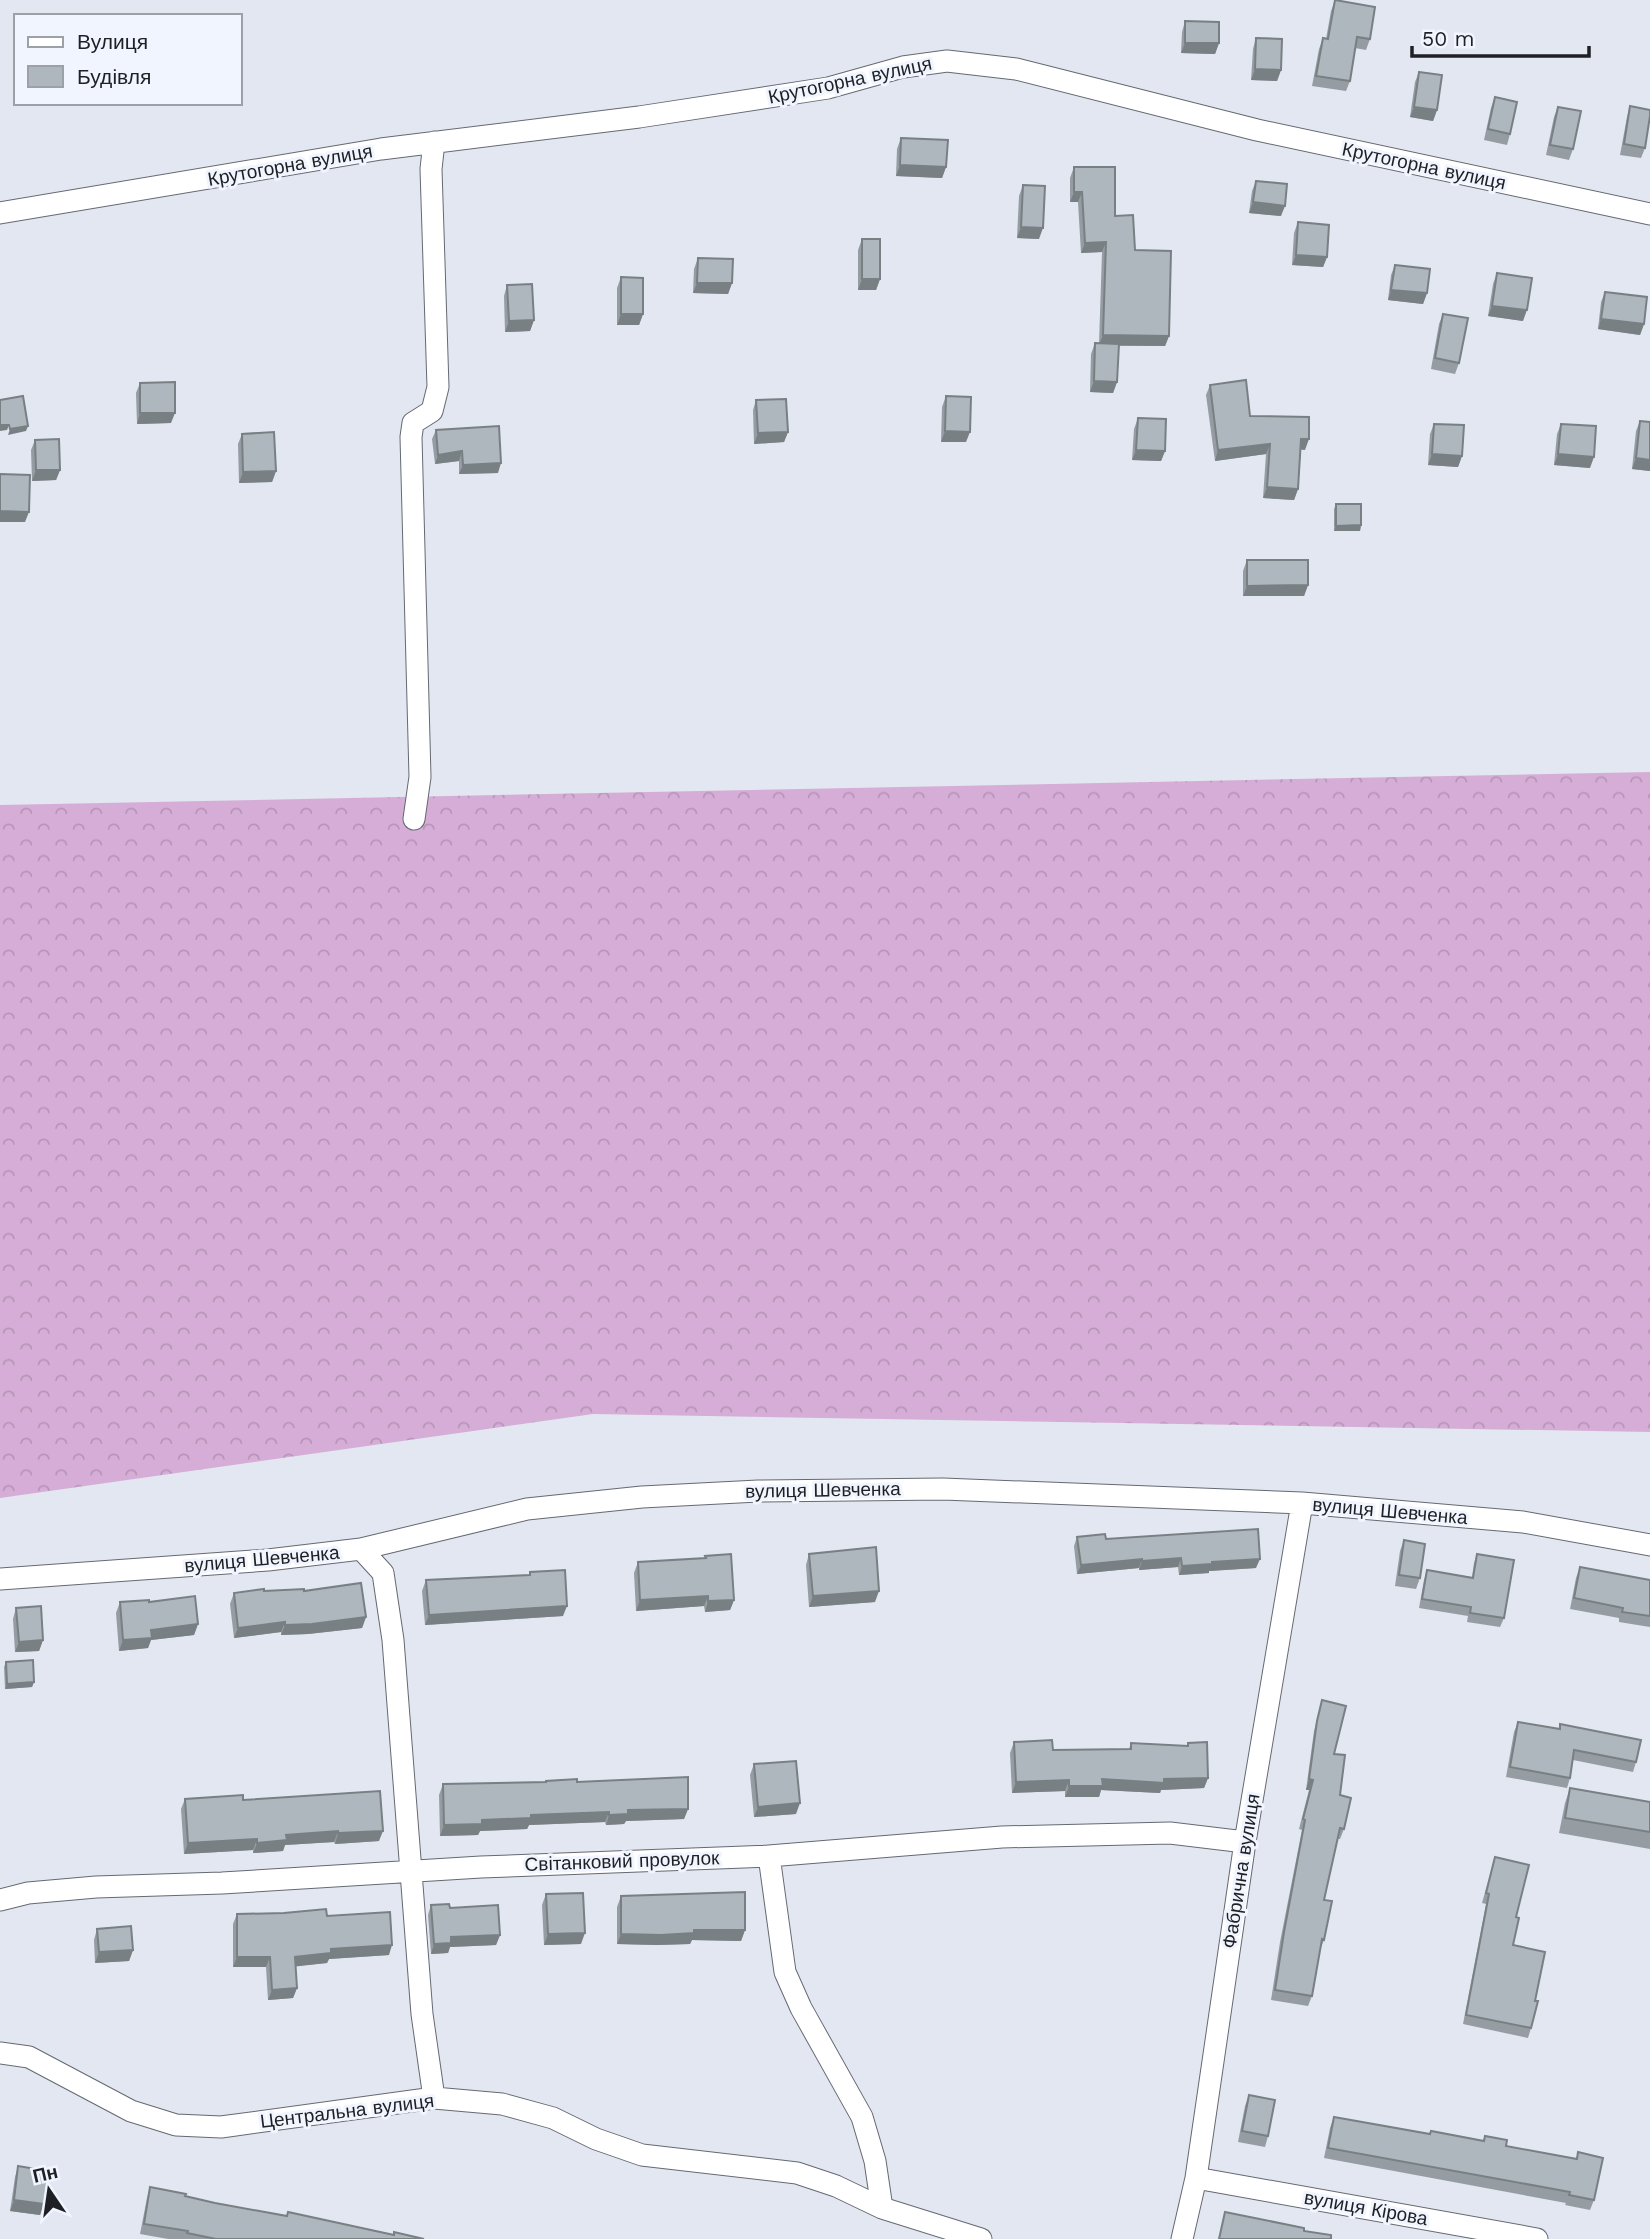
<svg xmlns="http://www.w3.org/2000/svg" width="1650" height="2239" font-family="'Work Sans',sans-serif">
<defs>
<pattern id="forest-crowns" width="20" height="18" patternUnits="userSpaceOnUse" patternTransform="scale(1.75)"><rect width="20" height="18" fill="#d6add6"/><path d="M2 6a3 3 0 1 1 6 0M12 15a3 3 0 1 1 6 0" fill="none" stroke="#b795b7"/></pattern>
</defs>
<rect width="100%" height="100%" fill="#e2e7f1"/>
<path fill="url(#forest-crowns)" d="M 1650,772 L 1650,1432 L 593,1414 L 0,1498 L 0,805 Z"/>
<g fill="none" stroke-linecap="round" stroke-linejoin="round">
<defs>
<path id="street" d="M 0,213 L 381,149 L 639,117 L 828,88 L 903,67 L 947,61 L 1016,69 L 1257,130 L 1650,214
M 414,819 L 420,777 L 411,437 L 413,423 L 432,411 L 438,387 L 431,169 L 434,142
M 361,1549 L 383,1573 L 393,1640 L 422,2014 L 434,2098
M 0,1579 L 268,1560 L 361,1549 L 527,1509 L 642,1497 L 758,1491 L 943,1489 L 1302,1503 L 1523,1522 L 1650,1545
M 769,1856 L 785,1972 L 801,2008 L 862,2117 L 875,2161 L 882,2208
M 0,1900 L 28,1893 L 96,1887 L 222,1883 L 481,1867 L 769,1856 L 1002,1837 L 1170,1833 L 1245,1842
M 0,2053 L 29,2057 L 131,2111 L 176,2125 L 221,2127 L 434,2098 L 502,2104 L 553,2118 L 596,2139 L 642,2155 L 797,2173 L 836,2186 L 882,2208 L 981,2239
M 1196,2178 L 1537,2239
M 1182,2239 L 1196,2178 L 1245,1842 L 1302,1503"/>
</defs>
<use href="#street" stroke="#656972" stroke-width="23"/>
<use href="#street" stroke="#fff" stroke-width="21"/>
</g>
<path fill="#959da3" d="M 1335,0 L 1370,39 L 1366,50 L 1355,48 L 1350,81 L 1346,91 L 1312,86 L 1319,49 L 1323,38 L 1326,39 L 1331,11 Z
M 1185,21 L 1219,43 L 1215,54 L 1181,53 L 1182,32 Z
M 1256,38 L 1281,70 L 1277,81 L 1251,80 L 1253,49 Z
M 1419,72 L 1437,110 L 1433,121 L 1410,117 L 1415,82 Z
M 1495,97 L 1510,134 L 1507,145 L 1484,140 L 1491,108 Z
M 1630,106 L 1645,148 L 1641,158 L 1620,155 L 1627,117 Z
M 1558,107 L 1573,149 L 1569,160 L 1546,155 L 1554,117 Z
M 901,138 L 946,167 L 942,178 L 896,176 L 897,149 Z
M 1074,167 L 1115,216 L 1135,250 L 1169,336 L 1165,346 L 1118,346 L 1117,382 L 1113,393 L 1090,392 L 1091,354 L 1095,343 L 1099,344 L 1102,252 L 1081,253 L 1078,202 L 1070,202 L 1070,178 Z
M 1256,181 L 1281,216 L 1249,213 L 1252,191 Z
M 1023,185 L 1039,239 L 1017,238 L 1019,196 Z
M 1298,222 L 1327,257 L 1323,267 L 1292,265 L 1294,233 Z
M 862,239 L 880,279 L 876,290 L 858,290 L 858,250 Z
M 698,258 L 732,283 L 728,294 L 693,293 L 694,269 Z
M 1395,265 L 1427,293 L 1423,304 L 1388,300 L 1391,275 Z
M 1497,273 L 1523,321 L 1488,316 L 1493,284 Z
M 621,277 L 643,314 L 639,325 L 617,325 L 617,288 Z
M 507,285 L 534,320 L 530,331 L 505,332 L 504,296 Z
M 1605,292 L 1644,324 L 1640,335 L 1598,329 L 1601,302 Z
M 1443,314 L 1459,363 L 1455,374 L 1431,369 L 1439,324 Z
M 140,383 L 171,423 L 137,424 L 136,393 Z
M 1210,385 L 1250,416 L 1305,450 L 1301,449 L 1298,489 L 1294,500 L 1263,498 L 1266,454 L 1215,461 L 1206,395 Z
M 946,396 L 966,442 L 941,442 L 942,407 Z
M 756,400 L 788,432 L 784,442 L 754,444 L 753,410 Z
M 1138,418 L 1165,451 L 1161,461 L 1132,460 L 1134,429 Z
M 1640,421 L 1650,422 L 1650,471 L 1632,469 L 1636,431 Z
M 1434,424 L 1462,456 L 1458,467 L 1428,465 L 1430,434 Z
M 1561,424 L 1590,468 L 1554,465 L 1557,434 Z
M 436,430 L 498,473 L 459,474 L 459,461 L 435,464 L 432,439 Z
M 242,434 L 276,471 L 272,482 L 239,483 L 238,444 Z
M 35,440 L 60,470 L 56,480 L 32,481 L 31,450 Z
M 1336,504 L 1361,525 L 1360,531 L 1334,531 L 1334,509 Z
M 1247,560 L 1308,585 L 1304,596 L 1243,596 L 1243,571 Z
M 1077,1537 L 1106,1539 L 1256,1568 L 1209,1571 L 1209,1573 L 1179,1575 L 1178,1567 L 1139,1570 L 1139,1568 L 1077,1574 L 1074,1546 Z
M 1404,1540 L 1420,1578 L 1416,1589 L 1395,1586 L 1400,1551 Z
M 809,1554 L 875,1602 L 809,1607 L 806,1565 Z
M 1477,1554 L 1504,1618 L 1500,1627 L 1467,1622 L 1468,1616 L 1419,1608 L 1424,1580 L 1427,1570 L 1472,1577 L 1474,1563 Z
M 705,1556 L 734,1600 L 730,1610 L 705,1612 L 704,1606 L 636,1611 L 634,1573 L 638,1562 L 705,1558 Z
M 1580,1567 L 1650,1580 L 1650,1627 L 1619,1622 L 1619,1618 L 1570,1609 L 1576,1578 Z
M 530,1572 L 563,1616 L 425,1625 L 422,1591 L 426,1580 L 529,1575 Z
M 264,1591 L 304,1591 L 366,1617 L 362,1628 L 308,1634 L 281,1635 L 281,1632 L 234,1638 L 230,1604 L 234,1593 Z
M 120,1602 L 149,1602 L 198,1624 L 194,1635 L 151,1640 L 148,1648 L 119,1651 L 116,1613 Z
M 16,1608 L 43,1640 L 39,1651 L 15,1652 L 13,1619 Z
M 6,1662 L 34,1682 L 32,1687 L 5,1689 L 4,1667 Z
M 1322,1700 L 1334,1754 L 1344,1829 L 1340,1839 L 1338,1839 L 1324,1900 L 1324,1940 L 1320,1950 L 1312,1996 L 1308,2006 L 1271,2000 L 1280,1942 L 1302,1830 L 1299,1829 L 1309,1790 L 1306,1790 L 1314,1731 Z
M 1518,1722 L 1559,1729 L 1560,1724 L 1636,1762 L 1633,1772 L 1573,1760 L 1570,1778 L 1567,1788 L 1506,1777 L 1514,1732 Z
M 1014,1742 L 1053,1750 L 1129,1749 L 1131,1743 L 1186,1746 L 1188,1743 L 1208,1778 L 1204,1788 L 1161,1790 L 1160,1793 L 1101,1790 L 1099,1797 L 1065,1797 L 1065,1791 L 1012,1793 L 1010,1753 Z
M 754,1764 L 796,1814 L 754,1817 L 750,1775 Z
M 545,1782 L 577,1782 L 688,1809 L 684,1819 L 626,1821 L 624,1824 L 606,1825 L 605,1822 L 529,1825 L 527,1829 L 480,1831 L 478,1835 L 440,1836 L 439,1795 L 443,1784 Z
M 1570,1788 L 1650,1802 L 1650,1849 L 1559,1833 L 1565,1803 Z
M 185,1799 L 243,1800 L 379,1841 L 335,1844 L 334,1842 L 285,1845 L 283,1851 L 253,1853 L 253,1850 L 184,1854 L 181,1809 Z
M 1495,1857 L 1516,1917 L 1513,1945 L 1535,2001 L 1531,2028 L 1528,2038 L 1463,2024 L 1486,1904 L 1482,1903 Z
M 546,1894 L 581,1944 L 544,1945 L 542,1905 Z
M 621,1896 L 745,1930 L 741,1941 L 692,1940 L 690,1944 L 657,1945 L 617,1944 L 617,1907 Z
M 431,1905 L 450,1908 L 500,1935 L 496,1945 L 450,1947 L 448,1953 L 431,1954 L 428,1915 Z
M 237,1914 L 327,1916 L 389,1955 L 329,1959 L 327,1963 L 295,1966 L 297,1988 L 293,1998 L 268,2000 L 266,1967 L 233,1967 L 233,1924 Z
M 97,1929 L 133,1950 L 129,1961 L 95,1963 L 94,1940 Z
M 1249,2095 L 1268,2136 L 1265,2147 L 1238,2142 L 1245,2106 Z
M 1334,2117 L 1430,2134 L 1483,2141 L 1485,2136 L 1506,2146 L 1576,2159 L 1578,2152 L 1594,2200 L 1590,2210 L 1565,2205 L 1566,2203 L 1324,2158 L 1330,2128 Z
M 18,2166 L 44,2204 L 40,2215 L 10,2211 L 15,2177 Z
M 150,2187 L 215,2203 L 394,2235 L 424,2239 L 168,2239 L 140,2234 L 147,2198 Z"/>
<path fill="#798084" d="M 1185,43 L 1219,43 L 1215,54 L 1181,53 Z
M 1255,69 L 1281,70 L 1277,81 L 1251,80 Z
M 1414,107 L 1437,110 L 1433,121 L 1410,117 Z
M 900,165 L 946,167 L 942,178 L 896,176 Z
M 1074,192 L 1082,192 L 1078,202 L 1070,202 Z
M 1253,202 L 1285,206 L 1281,216 L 1249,213 Z
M 1021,227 L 1043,228 L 1039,239 L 1017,238 Z
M 1106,242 L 1102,252 L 1081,253 L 1085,243 Z
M 1296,255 L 1327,257 L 1323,267 L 1292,265 Z
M 862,279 L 880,279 L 876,290 L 858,290 Z
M 697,283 L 732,283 L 728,294 L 693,293 Z
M 1391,290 L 1427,293 L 1423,304 L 1388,300 Z
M 1492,306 L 1527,310 L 1523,321 L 1488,316 Z
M 621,314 L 643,314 L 639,325 L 617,325 Z
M 1601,319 L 1644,324 L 1640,335 L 1598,329 Z
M 534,320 L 530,331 L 505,332 L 509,321 Z
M 1103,335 L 1169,336 L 1165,346 L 1099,345 Z
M 1094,381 L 1117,382 L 1113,393 L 1090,392 Z
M 140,413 L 175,413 L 171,423 L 137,424 Z
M 0,425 L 9,425 L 7,430 L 0,431 Z
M 28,426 L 26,431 L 8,435 L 10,429 Z
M 945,431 L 970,432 L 966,442 L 941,442 Z
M 788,432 L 784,442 L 754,444 L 758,433 Z
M 1301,439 L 1309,439 L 1305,450 L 1297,449 Z
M 1270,444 L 1266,454 L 1215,461 L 1218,450 Z
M 1136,450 L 1165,451 L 1161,461 L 1132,460 Z
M 462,451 L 459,461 L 435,464 L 438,455 Z
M 1432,454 L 1462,456 L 1458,467 L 1428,465 Z
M 1558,454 L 1594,457 L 1590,468 L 1554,465 Z
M 1636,458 L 1650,460 L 1650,471 L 1632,469 Z
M 501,463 L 498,473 L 459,474 L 463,465 Z
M 36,470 L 60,470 L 56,480 L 32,481 Z
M 276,471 L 272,482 L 239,483 L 243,472 Z
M 1267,487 L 1298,489 L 1294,500 L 1263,498 Z
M 0,511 L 29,512 L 25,522 L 0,522 Z
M 1361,525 L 1360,531 L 1334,531 L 1336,526 Z
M 1308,585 L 1304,596 L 1243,596 L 1247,586 Z
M 1181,1558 L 1178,1567 L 1139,1570 L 1142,1561 Z
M 1142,1559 L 1139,1568 L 1077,1574 L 1081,1565 Z
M 1260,1559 L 1256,1568 L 1209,1571 L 1209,1573 L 1179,1575 L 1182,1566 L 1212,1562 Z
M 879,1591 L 875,1602 L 809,1607 L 813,1596 Z
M 708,1596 L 704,1606 L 636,1611 L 640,1600 Z
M 734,1600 L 730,1610 L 705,1612 L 708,1601 Z
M 567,1606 L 563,1616 L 425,1625 L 429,1615 Z
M 366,1617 L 362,1628 L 308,1634 L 281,1635 L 285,1625 Z
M 285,1622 L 281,1632 L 234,1638 L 238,1628 Z
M 198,1624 L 194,1635 L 151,1640 L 148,1648 L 119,1651 L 123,1640 L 151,1630 Z
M 43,1640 L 39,1651 L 15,1652 L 19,1642 Z
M 34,1682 L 32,1687 L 5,1689 L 7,1684 Z
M 1208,1778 L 1204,1788 L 1161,1790 L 1160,1793 L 1101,1790 L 1099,1797 L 1065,1797 L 1069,1786 L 1102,1779 L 1164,1779 Z
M 1309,1779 L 1313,1780 L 1309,1790 L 1306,1790 Z
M 1069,1780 L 1065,1791 L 1012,1793 L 1016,1782 Z
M 800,1803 L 796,1814 L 754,1817 L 758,1807 Z
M 688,1809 L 684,1819 L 626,1821 L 624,1824 L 606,1825 L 609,1815 L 628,1810 Z
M 609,1812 L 605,1822 L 529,1825 L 527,1829 L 480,1831 L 478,1835 L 440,1836 L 444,1825 L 531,1815 Z
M 338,1831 L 334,1842 L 285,1845 L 283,1851 L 253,1853 L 257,1843 L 286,1835 Z
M 383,1831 L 379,1841 L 335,1844 L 338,1833 Z
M 257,1839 L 253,1850 L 184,1854 L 188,1843 Z
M 694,1930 L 745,1930 L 741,1941 L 692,1940 L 690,1944 L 657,1945 L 617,1944 L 621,1934 Z
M 585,1933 L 581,1944 L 544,1945 L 548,1934 Z
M 500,1935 L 496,1945 L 450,1947 L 448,1953 L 431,1954 L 434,1944 L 451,1937 Z
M 392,1945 L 389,1955 L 329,1959 L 327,1963 L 291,1967 L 295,1957 L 331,1949 Z
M 133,1950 L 129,1961 L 95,1963 L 99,1952 Z
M 237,1957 L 270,1957 L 266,1967 L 233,1967 Z
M 297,1988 L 293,1998 L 268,2000 L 272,1990 Z
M 14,2200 L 44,2204 L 40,2215 L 10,2211 Z"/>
<path fill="#adb7bd" stroke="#798084" stroke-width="2" d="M 1335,0 L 1375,7 L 1370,39 L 1357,37 L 1350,81 L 1316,76 L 1323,38 L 1328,39 Z
M 1185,21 L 1219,22 L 1219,43 L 1185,43 Z
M 1256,38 L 1282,39 L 1281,70 L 1255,69 Z
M 1419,72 L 1442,75 L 1437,110 L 1414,107 Z
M 1495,97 L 1517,102 L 1510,134 L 1488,129 Z
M 1630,106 L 1650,110 L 1650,116 L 1645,148 L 1624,144 Z
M 1558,107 L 1581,111 L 1573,149 L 1550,145 Z
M 901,138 L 948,140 L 946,167 L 900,165 Z
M 1074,167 L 1115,167 L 1115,216 L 1133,215 L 1135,250 L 1171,251 L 1169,336 L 1103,335 L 1106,242 L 1085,243 L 1082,192 L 1074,192 Z
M 1256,181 L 1287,184 L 1285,206 L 1253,202 Z
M 1023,185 L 1045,186 L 1043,228 L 1021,227 Z
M 1298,222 L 1329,225 L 1327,257 L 1296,255 Z
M 862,239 L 880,239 L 880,279 L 862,279 Z
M 698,258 L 733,259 L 732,283 L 697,283 Z
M 1395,265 L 1430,269 L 1427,293 L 1391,290 Z
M 1497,273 L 1532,278 L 1527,310 L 1492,306 Z
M 621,277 L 643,278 L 643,314 L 621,314 Z
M 532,284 L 534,320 L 509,321 L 507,285 Z
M 1605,292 L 1647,297 L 1644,324 L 1601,319 Z
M 1443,314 L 1468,318 L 1459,363 L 1435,358 Z
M 1095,343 L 1119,344 L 1117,382 L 1094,381 Z
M 1246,380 L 1250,416 L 1309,417 L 1309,439 L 1301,439 L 1298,489 L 1267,487 L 1270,444 L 1218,450 L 1210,385 Z
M 175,382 L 175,413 L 140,413 L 140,383 Z
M 23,396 L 28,426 L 10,429 L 9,425 L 0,425 L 0,400 Z
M 946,396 L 971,397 L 970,432 L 945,431 Z
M 786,399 L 788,432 L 758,433 L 756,400 Z
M 1138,418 L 1166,419 L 1165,451 L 1136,450 Z
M 1640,421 L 1650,422 L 1650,460 L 1636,458 Z
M 1434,424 L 1464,425 L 1462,456 L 1432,454 Z
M 1561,424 L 1596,426 L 1594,457 L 1558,454 Z
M 499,426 L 501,463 L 463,465 L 462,451 L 438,455 L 436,430 Z
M 274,432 L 276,471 L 243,472 L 242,434 Z
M 59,439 L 60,470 L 36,470 L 35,440 Z
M 0,474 L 30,475 L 29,512 L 0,511 Z
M 1336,504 L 1361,504 L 1361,525 L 1336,526 Z
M 1247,560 L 1308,560 L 1308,585 L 1247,586 Z
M 1258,1529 L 1260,1559 L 1212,1562 L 1212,1564 L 1182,1566 L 1181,1558 L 1142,1561 L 1142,1559 L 1081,1565 L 1077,1537 L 1105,1534 L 1106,1539 Z
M 1404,1540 L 1425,1544 L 1420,1578 L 1399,1575 Z
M 876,1547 L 879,1591 L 813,1596 L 809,1554 Z
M 731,1554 L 734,1600 L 708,1601 L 708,1596 L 640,1600 L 638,1562 L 706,1558 L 705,1556 Z
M 1477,1554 L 1514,1560 L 1504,1618 L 1470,1613 L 1471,1607 L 1422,1599 L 1427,1570 L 1473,1578 Z
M 1580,1567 L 1650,1580 L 1650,1616 L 1622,1612 L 1623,1608 L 1574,1598 Z
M 565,1570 L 567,1606 L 429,1615 L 426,1580 L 530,1575 L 530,1572 Z
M 361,1583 L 366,1617 L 312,1624 L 285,1625 L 285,1622 L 238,1628 L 234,1593 L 264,1589 L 264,1591 L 304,1589 L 304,1591 Z
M 195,1596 L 198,1624 L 151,1630 L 152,1638 L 123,1640 L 120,1602 L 149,1600 L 149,1602 Z
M 41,1606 L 43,1640 L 19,1642 L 16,1608 Z
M 33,1660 L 34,1682 L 7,1684 L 6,1662 Z
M 1322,1700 L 1346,1706 L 1334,1754 L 1345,1755 L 1340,1795 L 1351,1798 L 1344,1829 L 1340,1828 L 1324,1900 L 1332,1901 L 1324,1940 L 1322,1939 L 1312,1996 L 1275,1990 L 1284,1932 L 1305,1820 L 1303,1819 L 1313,1780 L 1309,1779 L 1317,1721 Z
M 1518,1722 L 1560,1729 L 1560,1724 L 1641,1740 L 1636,1762 L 1574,1750 L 1570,1778 L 1510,1767 Z
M 1052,1740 L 1053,1750 L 1131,1749 L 1131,1743 L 1188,1746 L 1188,1743 L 1207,1742 L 1208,1778 L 1164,1779 L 1164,1783 L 1102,1779 L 1103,1786 L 1069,1786 L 1069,1780 L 1016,1782 L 1014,1742 Z
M 796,1761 L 800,1803 L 758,1807 L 754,1764 Z
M 688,1777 L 688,1809 L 628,1810 L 628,1814 L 609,1815 L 609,1812 L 531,1815 L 531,1818 L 482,1820 L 482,1824 L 444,1825 L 443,1784 L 546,1782 L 546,1781 L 577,1779 L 577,1782 Z
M 1570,1788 L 1650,1802 L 1650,1832 L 1565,1818 Z
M 380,1791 L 383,1831 L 338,1833 L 338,1831 L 286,1835 L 287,1840 L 257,1843 L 257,1839 L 188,1843 L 185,1799 L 243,1795 L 243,1800 Z
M 1495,1857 L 1529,1865 L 1516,1917 L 1519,1918 L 1513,1945 L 1545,1952 L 1535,2001 L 1538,2001 L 1531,2028 L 1466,2015 L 1489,1894 L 1486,1893 Z
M 745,1892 L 745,1930 L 694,1930 L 694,1933 L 661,1935 L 621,1934 L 621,1896 Z
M 583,1893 L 585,1933 L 548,1934 L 546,1894 Z
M 449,1904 L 450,1908 L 498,1905 L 500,1935 L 451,1937 L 451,1943 L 434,1944 L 431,1905 Z
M 326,1909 L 327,1916 L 390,1912 L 392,1945 L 331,1949 L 331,1953 L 295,1957 L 297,1988 L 272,1990 L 270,1957 L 237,1957 L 237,1914 L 284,1913 Z
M 131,1926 L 133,1950 L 99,1952 L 97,1929 Z
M 1249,2095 L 1275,2100 L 1268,2136 L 1242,2131 Z
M 1334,2117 L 1430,2134 L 1431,2131 L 1484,2141 L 1485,2136 L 1507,2140 L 1506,2146 L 1577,2159 L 1578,2152 L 1603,2158 L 1594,2200 L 1569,2195 L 1570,2192 L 1328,2148 Z
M 18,2166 L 48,2171 L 44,2204 L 14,2200 Z
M 150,2187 L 186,2194 L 185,2196 L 215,2203 L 287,2216 L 288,2212 L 394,2235 L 394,2232 L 424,2239 L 216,2239 L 187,2233 L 188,2231 L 144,2224 Z
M 1225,2212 L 1304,2228 L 1304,2231 L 1331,2235 L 1331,2239 L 1219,2239 Z"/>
<g text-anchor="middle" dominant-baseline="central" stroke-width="6" stroke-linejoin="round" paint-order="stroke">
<g font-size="19" fill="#1e2023" stroke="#f0f5ff">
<text transform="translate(850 80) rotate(-12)">Крутогорна вулиця</text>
<text transform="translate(290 165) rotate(-10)">Крутогорна вулиця</text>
<text transform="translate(1424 166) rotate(12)">Крутогорна вулиця</text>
<text transform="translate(823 1490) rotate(-1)">вулиця Шевченка</text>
<text transform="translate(1390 1511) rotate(5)">вулиця Шевченка</text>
<text transform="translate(262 1559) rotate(-5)">вулиця Шевченка</text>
<text transform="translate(622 1861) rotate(-2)">Світанковий провулок</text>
<text transform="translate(1241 1871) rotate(-81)">Фабрична вулиця</text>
<text transform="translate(347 2111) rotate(-7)">Центральна вулиця</text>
<text transform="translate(1366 2208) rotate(10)">вулиця Кірова</text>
</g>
</g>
<rect x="14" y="14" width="228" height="91" fill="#f0f5ff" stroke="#9ca0a7" stroke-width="2"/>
<rect x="28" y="37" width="35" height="10" fill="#ffffff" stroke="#9ca0a7" stroke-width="2"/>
<text x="77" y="49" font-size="21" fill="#1e2023">Вулиця</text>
<rect x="28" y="66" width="35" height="21" fill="#adb7bd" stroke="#9ca0a7" stroke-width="2"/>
<text x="77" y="84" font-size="21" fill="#1e2023">Будівля</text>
<g transform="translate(49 2190) rotate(347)" stroke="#f0f5ff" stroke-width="5" paint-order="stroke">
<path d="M0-5L12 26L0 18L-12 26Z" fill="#1e2023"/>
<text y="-10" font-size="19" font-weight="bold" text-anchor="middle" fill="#1e2023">Пн</text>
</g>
<path d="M1412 46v10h177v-10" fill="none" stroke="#1e2023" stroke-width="3.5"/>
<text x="1422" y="46" font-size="21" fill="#1e2023" stroke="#f0f5ff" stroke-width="5" paint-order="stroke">50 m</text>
</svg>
